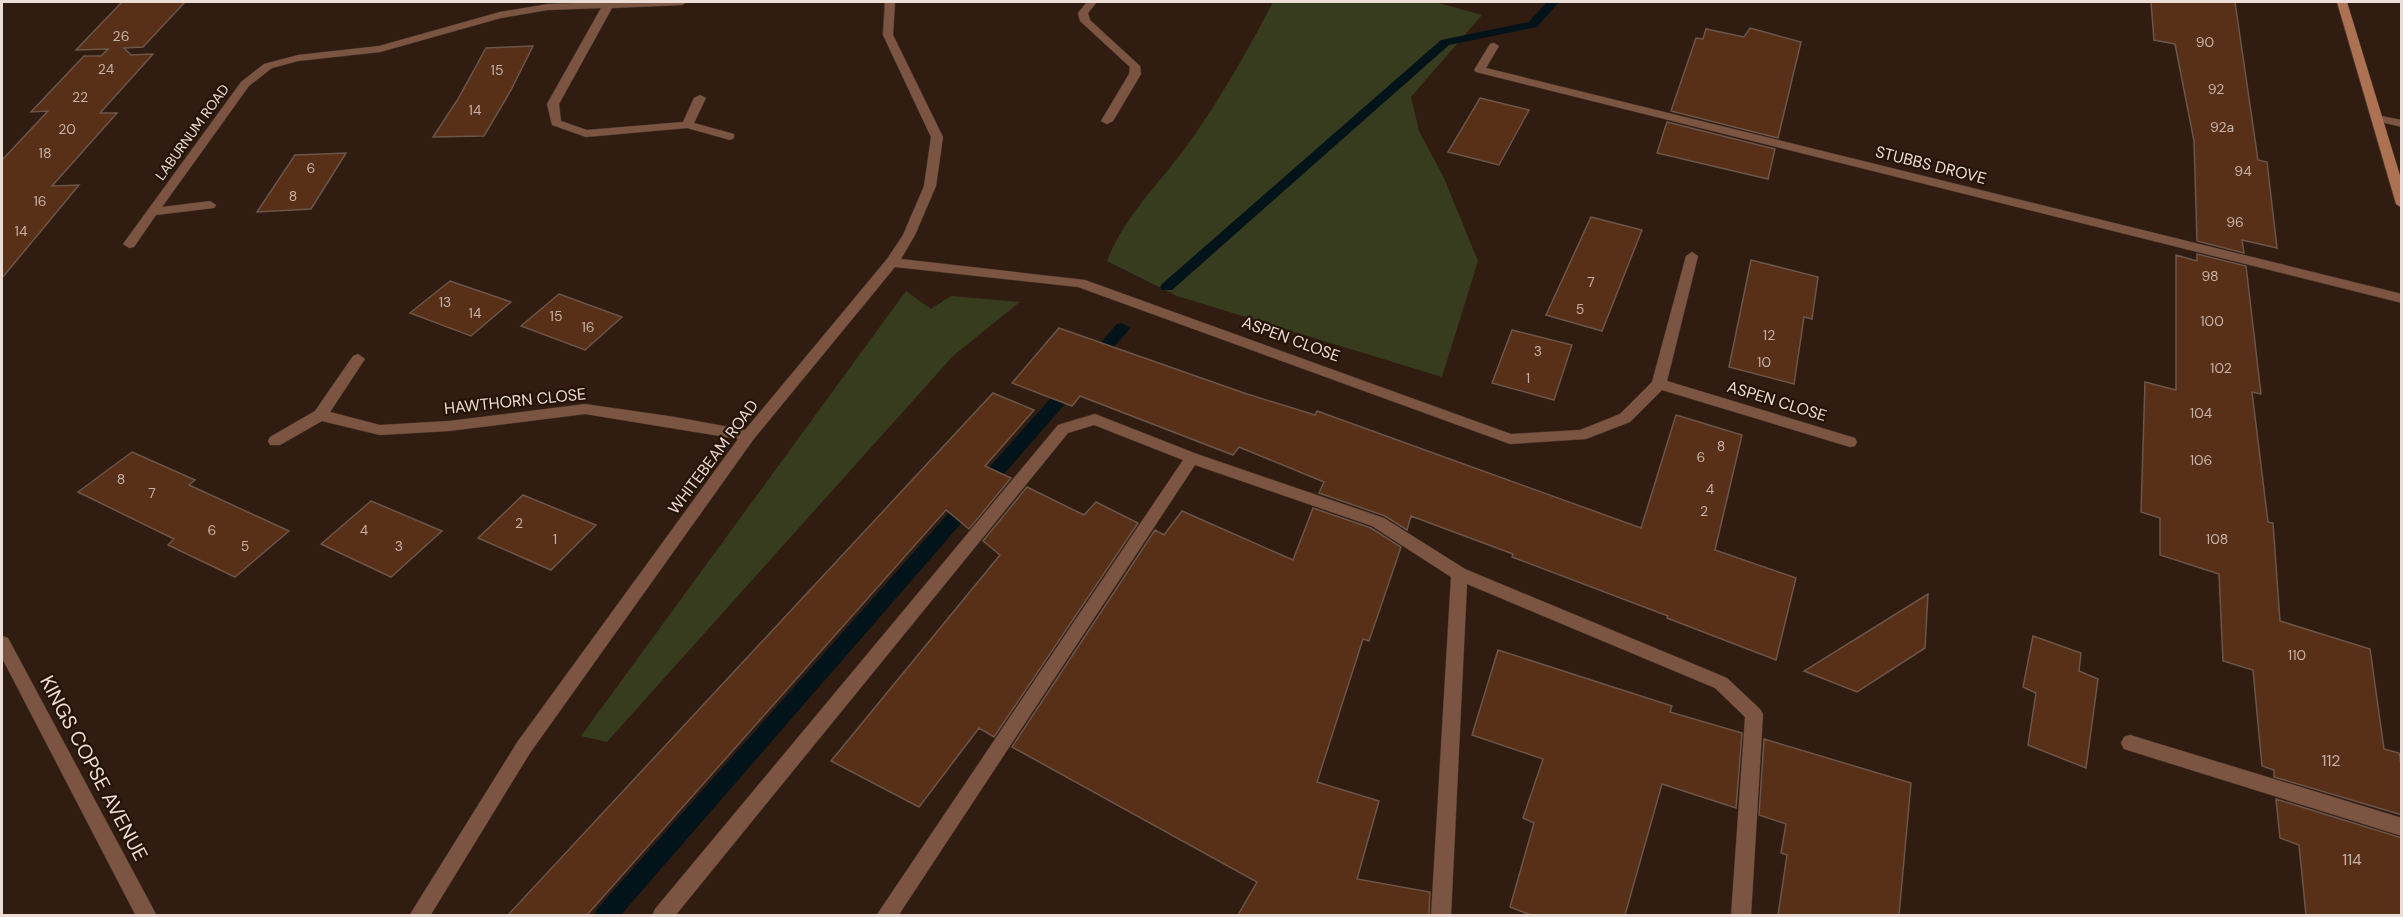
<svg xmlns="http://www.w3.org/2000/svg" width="2403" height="917" font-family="'DM Sans',sans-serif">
<rect width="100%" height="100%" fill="#301c11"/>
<path fill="#373c1e" d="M 1273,2 L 1435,2 L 1482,15 L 1411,97 L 1419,131 L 1444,178 L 1478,261 L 1442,377 L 1177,296 L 1107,261 C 1125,214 1165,178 1193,137 C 1223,94 1249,48 1273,2 Z
M 906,291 L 931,309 L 951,296 L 1020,302 L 953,356 L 607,742 L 581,736 Z"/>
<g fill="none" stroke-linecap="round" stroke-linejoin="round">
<path fill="#021419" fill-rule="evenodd" d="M 1547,2 L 1559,2 L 1537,27 L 1449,45 L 1172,290 L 1162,290 L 1160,287 L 1162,284 L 1441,40 L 1529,22 Z
M 1122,323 L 1130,328 L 1127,332 L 1098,365 L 1088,365 L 1085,361 L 1088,357 L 1117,324 Z
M 1072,379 L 1078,381 L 1080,385 L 1078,389 L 620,916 L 594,916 L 597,909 L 1066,381 Z"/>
</g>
<path fill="#582f17" stroke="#6c5549" stroke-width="1.5" d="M 122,2 L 185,2 L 143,47 L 124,48 L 131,55 L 153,54 L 100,113 L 117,113 L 52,186 L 79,185 L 2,278 L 2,160 L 48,111 L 31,112 L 84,56 L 101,56 L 108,49 L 76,50 Z
M 2151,2 L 2235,2 L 2258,160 L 2267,162 L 2277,248 L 2242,240 L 2244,253 L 2197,241 L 2194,141 L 2175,44 L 2154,40 Z
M 1750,28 L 1801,42 L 1778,138 L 1671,111 L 1696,38 L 1703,39 L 1706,29 L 1744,37 Z
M 533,46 L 511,90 L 484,136 L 433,137 L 458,99 L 486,48 Z
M 1480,98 L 1529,110 L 1499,165 L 1448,152 Z
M 1667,122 L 1775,149 L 1768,179 L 1657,153 Z
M 346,153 L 311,209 L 257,212 L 295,155 Z
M 1591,217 L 1642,230 L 1602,331 L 1546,315 Z
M 2197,254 L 2246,266 L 2261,394 L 2252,392 L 2268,522 L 2273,523 L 2280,621 L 2370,649 L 2384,749 L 2399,753 L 2402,771 L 2402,815 L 2274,777 L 2274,770 L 2262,766 L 2253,670 L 2223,661 L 2219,574 L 2160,555 L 2160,518 L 2141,512 L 2145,382 L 2176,390 L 2176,255 L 2197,261 Z
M 1751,260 L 1818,277 L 1812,319 L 1804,317 L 1794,384 L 1729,367 Z
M 450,281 L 511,302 L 471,336 L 410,313 Z
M 559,294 L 622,317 L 585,350 L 521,326 Z
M 1059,328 L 1244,393 L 1315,415 L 1317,411 L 1641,528 L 1676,415 L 1742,435 L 1715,550 L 1796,578 L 1776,660 L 1667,618 L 1668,616 L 1512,557 L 1513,554 L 1411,516 L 1407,530 L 1385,516 L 1319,493 L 1324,482 L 1239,447 L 1233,455 L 1080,396 L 1072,406 L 1012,383 Z
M 1512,330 L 1572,345 L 1554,400 L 1492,383 Z
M 993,393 L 1034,410 L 985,466 L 1011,478 L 969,529 L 946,510 L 587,915 L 508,915 Z
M 132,452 L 195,480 L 189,485 L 289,531 L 235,577 L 168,545 L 174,539 L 78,492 Z
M 1027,487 L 1084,515 L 1096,502 L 1138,523 L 994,737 L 979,728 L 919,807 L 831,761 L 1000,555 L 983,541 Z
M 523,495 L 596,525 L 551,570 L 478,538 Z
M 371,501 L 442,531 L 391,577 L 321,544 Z
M 1313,508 L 1371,528 L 1401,547 L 1369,641 L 1363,639 L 1317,782 L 1379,801 L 1357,879 L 1430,892 L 1429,915 L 1238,915 L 1257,882 L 1012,747 L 1155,530 L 1164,535 L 1182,511 L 1293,560 Z
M 1928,594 L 1925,648 L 1857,692 L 1804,671 Z
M 2033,636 L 2081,653 L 2079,671 L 2098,679 L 2086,768 L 2028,745 L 2036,693 L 2023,687 Z
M 1498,650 L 1672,706 L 1670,712 L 1742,733 L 1736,808 L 1662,784 L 1625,915 L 1531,915 L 1510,907 L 1534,823 L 1523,818 L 1543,759 L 1472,735 Z
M 1764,739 L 1911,783 L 1899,915 L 1778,915 L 1787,855 L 1781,853 L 1786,824 L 1759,815 Z
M 2276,799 L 2402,838 L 2402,915 L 2306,915 L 2299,845 L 2280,838 Z"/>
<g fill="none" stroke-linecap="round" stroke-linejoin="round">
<defs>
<path id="service" d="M 1087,2 L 1097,2 L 1088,13 L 1090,20 L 1140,66 L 1141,74 L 1113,121 L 1107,124 L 1101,121 L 1129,74 L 1130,67 L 1080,21 L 1078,13 Z
M 1095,414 L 1197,454 L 1384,518 L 1465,569 L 1727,678 L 1760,709 L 1763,714 L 1751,916 L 1731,916 L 1745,717 L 1715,688 L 1467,584 L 1451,916 L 1431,916 L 1451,577 L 1372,526 L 1195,465 L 898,916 L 876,916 L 1183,460 L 1094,425 L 1068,433 L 675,916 L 652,916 L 655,909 L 1058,425 Z
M 2130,735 L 2402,818 L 2402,836 L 2124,749 L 2121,743 L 2124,737 Z"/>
<path id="minor" d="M 605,2 L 687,2 L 682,5 L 612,8 L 559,104 L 561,121 L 587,130 L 683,122 L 694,98 L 700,95 L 706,98 L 694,123 L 734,134 L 734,138 L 730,140 L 687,128 L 586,137 L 552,125 L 547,104 L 601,8 L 548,10 L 501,18 L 380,52 L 298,61 L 272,68 L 249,86 L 162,207 L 210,201 L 216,205 L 214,208 L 156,215 L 134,247 L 129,248 L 123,244 L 241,82 L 264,64 L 298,55 L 379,46 L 500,12 L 548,4 Z
M 885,2 L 895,2 L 893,35 L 943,137 L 936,186 L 915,235 L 901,259 L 1085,280 L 1511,434 L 1580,430 L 1620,414 L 1652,382 L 1686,256 L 1692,252 L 1698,256 L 1667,381 L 1855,438 L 1857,442 L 1855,446 L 1850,447 L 1662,390 L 1630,422 L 1586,439 L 1510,444 L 1078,287 L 895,267 L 753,440 L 530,753 L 430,916 L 409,916 L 518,741 L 738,439 L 585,414 L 449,431 L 380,435 L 322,421 L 280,445 L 270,445 L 268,441 L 270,437 L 315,411 L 353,356 L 358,354 L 365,359 L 330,412 L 380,425 L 449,421 L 585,404 L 675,417 L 745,430 L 887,259 L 903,235 L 924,186 L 931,137 L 883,35 Z
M 1494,43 L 1499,46 L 1486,68 L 2402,294 L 2402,303 L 1476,72 L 1474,70 L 1490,44 Z
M 2376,115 L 2402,120 L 2402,127 L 2372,120 L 2372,116 Z"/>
<path id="tertiary" d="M 2,636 L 8,638 L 157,916 L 136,916 L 2,658 Z"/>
<path id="secondary" d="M 2337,2 L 2347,2 L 2402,182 L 2402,208 L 2396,204 Z"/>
</defs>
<use href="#service" stroke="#4a372d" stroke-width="1"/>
<use href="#minor" stroke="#4a372d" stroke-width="1"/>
<use href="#tertiary" stroke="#4a372d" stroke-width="1"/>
<use href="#secondary" stroke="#4a372d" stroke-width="1"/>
<use href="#service" fill="#7b5541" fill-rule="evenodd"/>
<use href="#minor" fill="#7b5541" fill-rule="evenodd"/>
<use href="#tertiary" fill="#7b5541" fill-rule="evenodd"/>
<use href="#secondary" fill="#ad7252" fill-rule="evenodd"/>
</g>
<g text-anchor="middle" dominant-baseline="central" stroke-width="4.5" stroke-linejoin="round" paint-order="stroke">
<g font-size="14" fill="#c7b2a7">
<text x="121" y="36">26</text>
<text x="2205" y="42">90</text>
<text x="106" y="69">24</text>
<text x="497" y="70">15</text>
<text x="2216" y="89">92</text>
<text x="80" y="97">22</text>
<text x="475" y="110">14</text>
<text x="2222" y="127">92a</text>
<text x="67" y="129">20</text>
<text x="45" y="153">18</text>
<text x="311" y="168">6</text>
<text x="2243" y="171">94</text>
<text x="293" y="196">8</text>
<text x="40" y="201">16</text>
<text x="2235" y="222">96</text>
<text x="21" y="231">14</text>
<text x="2210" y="276">98</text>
<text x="1591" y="282">7</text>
<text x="445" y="302">13</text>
<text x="1580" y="309">5</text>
<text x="475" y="313">14</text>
<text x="556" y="316">15</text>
<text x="2212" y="321">100</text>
<text x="588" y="327">16</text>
<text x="1769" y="335">12</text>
<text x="1538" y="351">3</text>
<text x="1764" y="362">10</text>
<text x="2221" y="368">102</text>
<text x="1528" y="378">1</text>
<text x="2201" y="413">104</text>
<text x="1721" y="446">8</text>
<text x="1701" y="457">6</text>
<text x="2201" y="460">106</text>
<text x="121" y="479">8</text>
<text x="1710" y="489">4</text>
<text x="152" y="493">7</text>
<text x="1704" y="511">2</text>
<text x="519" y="523">2</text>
<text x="212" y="530">6</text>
<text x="364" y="530">4</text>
<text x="555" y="539">1</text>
<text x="2217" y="539">108</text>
<text x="245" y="546">5</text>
<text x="399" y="546">3</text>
<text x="2297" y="655">110</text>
</g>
<g font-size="14" fill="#ecded7" stroke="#261308">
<text transform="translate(192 132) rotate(-54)">LABURNUM ROAD</text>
</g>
<g font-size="16" fill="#ecded7" stroke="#261308">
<text transform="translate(1931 165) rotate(14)">STUBBS DROVE</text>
<text transform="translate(1291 339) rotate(20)">ASPEN CLOSE</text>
<text transform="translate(515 401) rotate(-6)">HAWTHORN CLOSE</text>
<text transform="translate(1777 401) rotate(17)">ASPEN CLOSE</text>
<text transform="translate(713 457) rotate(-53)">WHITEBEAM ROAD</text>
</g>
<g font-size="16" fill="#c7b2a7">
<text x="2331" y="760">112</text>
<text x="2352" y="859">114</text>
</g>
<g font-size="20" fill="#ecded7" stroke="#261308">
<text transform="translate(94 768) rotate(62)">KINGS COPSE AVENUE</text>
</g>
</g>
<rect width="2403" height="917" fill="none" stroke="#ecded7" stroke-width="6"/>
</svg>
